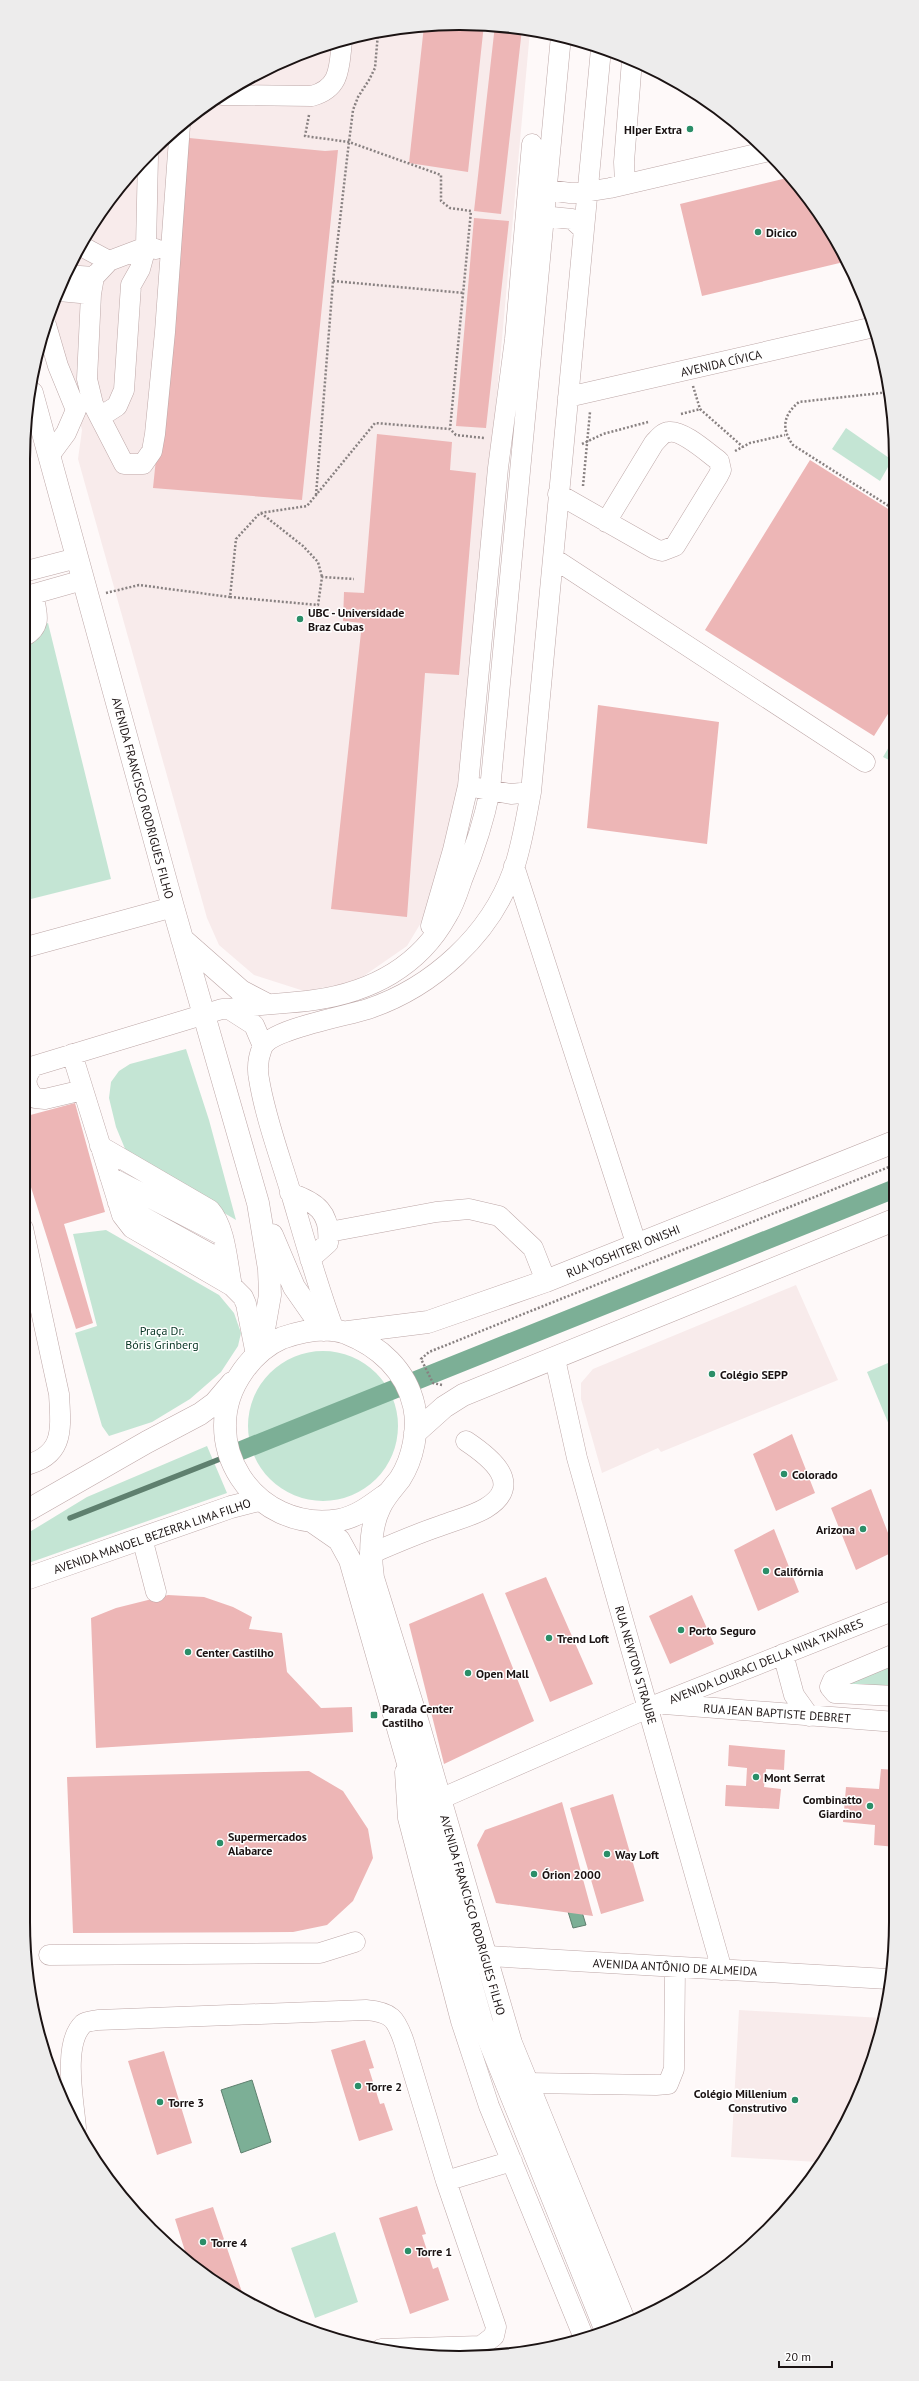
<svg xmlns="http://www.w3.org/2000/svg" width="919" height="2381" font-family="'PT Sans',sans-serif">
<rect width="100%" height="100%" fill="#fef9f9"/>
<path fill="#f8ebeb" d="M 488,24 L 530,31 L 462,778 L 428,911 L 407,946 L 355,982 L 304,991 L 254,975 L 219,945 L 207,918 L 78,459 L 82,430 L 51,313 L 68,266 L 113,194 L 172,131 L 241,81 L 319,46 L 403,27 Z
M 796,1285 L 838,1380 L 661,1452 L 658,1448 L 602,1473 L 581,1399 L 581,1383 L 593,1369 Z
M 739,2010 L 883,2018 L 881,2035 L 851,2114 L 818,2168 L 818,2162 L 731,2157 Z"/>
<path fill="#c4e5d4" d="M 846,428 L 892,460 L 880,481 L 832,449 Z
M 48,623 L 111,879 L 23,901 L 23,629 Z
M 893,740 L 893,762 L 883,757 Z
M 186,1049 L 209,1120 L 236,1220 L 128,1156 L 116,1127 L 109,1098 L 111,1082 L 119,1071 L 130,1064 Z
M 106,1230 L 219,1295 L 234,1313 L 241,1333 L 238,1346 L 221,1372 L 190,1399 L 152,1422 L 109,1436 L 102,1426 L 75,1333 L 97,1326 L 73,1234 Z
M248 1426a75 75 0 1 1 150 0a75 75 0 1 1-150 0Z
M 895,1360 L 895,1437 L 894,1437 L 867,1372 Z
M 207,1446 L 227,1493 L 23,1565 L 23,1536 L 87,1497 Z
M 895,1646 L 895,1700 L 824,1696 L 821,1687 Z
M 335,2232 L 358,2302 L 315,2318 L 291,2248 Z"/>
<path fill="#7caf96" stroke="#5f806f" d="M 579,1902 L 586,1925 L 573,1928 L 566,1905 Z
M 252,2080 L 271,2142 L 241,2153 L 221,2090 Z"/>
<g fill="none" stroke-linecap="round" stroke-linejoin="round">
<path stroke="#5f806f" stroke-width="5.5" d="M 70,1518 L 220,1459"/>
<path stroke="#7caf96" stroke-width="19" d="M 240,1451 L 894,1189"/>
</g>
<path fill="#edb6b6" d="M 484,24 L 468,172 L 409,163 L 424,26 Z
M 495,25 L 522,29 L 501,214 L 474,211 Z
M 189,138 L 325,151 L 338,150 L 302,500 L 153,488 Z
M 791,177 L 848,261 L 702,296 L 680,204 Z
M 474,218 L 509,221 L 486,428 L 456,426 Z
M 377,434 L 452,442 L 450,470 L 476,473 L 459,675 L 425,673 L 407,917 L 331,909 L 362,623 L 343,621 L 344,592 L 364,593 Z
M 810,460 L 893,512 L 893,706 L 874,736 L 705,630 Z
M 598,705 L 719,722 L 707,844 L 587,828 Z
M 75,1103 L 105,1212 L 64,1224 L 93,1323 L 76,1329 L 23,1162 L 23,1117 Z
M 792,1434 L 815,1493 L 776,1511 L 753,1454 Z
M 871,1489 L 895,1551 L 856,1570 L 831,1508 Z
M 774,1529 L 799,1592 L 758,1611 L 734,1550 Z
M 546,1577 L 593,1684 L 550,1702 L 505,1593 Z
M 483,1593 L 534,1721 L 444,1764 L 409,1624 Z
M 168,1595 L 204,1597 L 233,1607 L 252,1617 L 249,1629 L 282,1633 L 287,1672 L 321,1708 L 352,1707 L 353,1732 L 96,1748 L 91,1618 L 116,1608 Z
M 692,1595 L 714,1644 L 670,1664 L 649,1616 Z
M 729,1745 L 785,1750 L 784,1770 L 766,1769 L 764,1787 L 781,1789 L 779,1809 L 725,1806 L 726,1785 L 746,1786 L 747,1768 L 728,1766 Z
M 881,1769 L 896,1770 L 896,1847 L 874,1845 L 875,1825 L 843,1822 L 846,1787 L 879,1789 Z
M 309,1771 L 343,1791 L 368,1829 L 373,1858 L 353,1901 L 327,1925 L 293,1932 L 73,1933 L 67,1777 Z
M 613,1794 L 644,1901 L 601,1914 L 570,1808 Z
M 562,1802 L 593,1916 L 496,1903 L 477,1845 L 485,1830 Z
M 365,2040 L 374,2068 L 369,2069 L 380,2104 L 384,2103 L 393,2130 L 359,2141 L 331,2050 Z
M 164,2051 L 192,2143 L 157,2155 L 128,2061 Z
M 417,2206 L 426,2234 L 422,2235 L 433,2269 L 438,2267 L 449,2300 L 410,2314 L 379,2218 Z
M 213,2207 L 244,2298 L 241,2299 L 189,2264 L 175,2219 Z"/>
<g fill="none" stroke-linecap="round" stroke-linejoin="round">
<defs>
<path id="minor" d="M 222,95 L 312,96 C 341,88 339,67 342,41
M 625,184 L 624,162 L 632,60
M 534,188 L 570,193 L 579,193 L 610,188 L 765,152
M 532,215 L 572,219 L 584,230
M 81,246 L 109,261 L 146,247 L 156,249
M 109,261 L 94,277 L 91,294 L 87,379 L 93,404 L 124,464 L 143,464 L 152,451 L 155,434 L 165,332 L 180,125
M 65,275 L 94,277
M 59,291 L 91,294
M 46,325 L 58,366 L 76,410 L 66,433 L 49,456
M 568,397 L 874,327
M 100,417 L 117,406 L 124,390 L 131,285 L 140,269 L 146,247 L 148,156
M 558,494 L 655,549 L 662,551 L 675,546 L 718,476 L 721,470 L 719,461 C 708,453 683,430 669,432 C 663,432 658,439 654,443 L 606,522
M 553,558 L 865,762
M 23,572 L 77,558
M 23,597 L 83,580
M 23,637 C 43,626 37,614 33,594
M 478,788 L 511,794 L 531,792
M 514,866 L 637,1246
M 431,926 L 453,850 L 468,786 L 498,468 L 515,339 L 532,144
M 23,948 L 173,907
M 229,1009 C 257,1004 286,1004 314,1000 C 370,992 419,967 447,916 C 454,905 458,892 462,880 C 474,851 484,821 490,790 L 561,36
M 72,1054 L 122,1215 L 132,1228 L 232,1286 L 243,1297 L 246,1304 L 256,1355
M 83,1090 L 45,1099 L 35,1098 C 24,1087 24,1077 34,1066 L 222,1009 L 229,1009 L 254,1025 L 263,1046
M 100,1146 L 210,1210 C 226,1228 227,1262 232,1286
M 110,1177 L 222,1235
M 290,1193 C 316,1202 331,1212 328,1243 L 310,1259
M 118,1203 L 227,1263
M 23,1228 L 59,1394 C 61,1430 65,1456 23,1466
M 329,1232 L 436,1212 L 469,1209 L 499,1216 L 533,1248 L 546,1281
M 334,1330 C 317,1285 304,1237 290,1190 C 279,1154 265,1116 259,1079 C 257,1069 258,1058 262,1048 C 270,1029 347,1016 368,1009 C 433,987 490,935 513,871 C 522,846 526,818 531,792 L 601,49
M 555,1359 L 577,1458 L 722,1970
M 142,1538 L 156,1592
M 370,1554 C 393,1544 416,1534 440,1526 C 455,1520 473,1516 486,1508 C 525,1484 490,1457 466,1441
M 783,1654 L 794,1695 L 809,1716
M 895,1654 L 833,1680 L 830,1687 L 835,1693 L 895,1696
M 664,1704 L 896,1722
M 405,1772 L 408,1818 L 461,2021 L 489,2106 L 584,2338
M 440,1799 L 648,1708 L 895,1610
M 49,1955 L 320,1953 L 355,1942
M 471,1955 L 888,1979
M 527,2083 L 656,2085 L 668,2084 L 674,2069 L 675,1967
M 76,2128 C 74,2102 62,2044 83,2024 C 87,2021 93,2021 98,2020 L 366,2010 C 391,2012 396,2018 404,2042 L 446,2181 L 496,2327 L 494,2336 L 481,2346 L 381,2349
M 446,2181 L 512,2161"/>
<path id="major" d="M 32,393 L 173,907 L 258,1203 L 269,1269 L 270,1295 L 260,1352
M 182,939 L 241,991 L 264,1003
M 272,1235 L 294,1287 L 324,1330
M 348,1332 L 428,1322 L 546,1281 L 894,1142
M 415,1433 L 444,1407 L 463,1395 L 894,1220
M 387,1494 C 372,1505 357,1517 339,1520 C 254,1534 193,1441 243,1371 C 253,1357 266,1345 282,1338 C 302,1331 326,1326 346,1333 C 379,1346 406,1370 414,1406 C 419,1429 413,1459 400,1479 C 393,1488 385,1496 380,1507 C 369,1529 370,1555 373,1578 L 418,1723 L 511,2043 L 626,2325
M 23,1513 L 147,1442 L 200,1414 L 215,1403 L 232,1383
M 313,1522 L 339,1540 L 350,1560 L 482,2023 L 606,2331
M 23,1580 L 231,1507 L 259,1500"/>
</defs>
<use href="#minor" stroke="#bda7a7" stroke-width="21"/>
<use href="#major" stroke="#bda7a7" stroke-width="23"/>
<path stroke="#888181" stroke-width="2.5" stroke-dasharray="2 2" stroke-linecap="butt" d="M 309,115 L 305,136 L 349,142 L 441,175 L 441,201 L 450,208 L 471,211 L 450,429
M 333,281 L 464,293
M 693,386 L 700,409 L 743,447
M 890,392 L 799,402 C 783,415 781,429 793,445 L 892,508
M 681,414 L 700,409
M 582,444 L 603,434 L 648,422
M 735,451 L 750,443 L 785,435
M 583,486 L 590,412
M 316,495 L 333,281 L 348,150 L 353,110 L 358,97 L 369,80 L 375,68 L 378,33
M 261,513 L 303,546 L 318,562 L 322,577
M 106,593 L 139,585 L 230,597 L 236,539 L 260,513 L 307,506 L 375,423 L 450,429 L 456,435 L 484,438
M 230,597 L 318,605 L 322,577 L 354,579
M 442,1385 L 433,1383 L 421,1359 L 429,1352 L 894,1165"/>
<use href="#minor" stroke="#fff" stroke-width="20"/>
<use href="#major" stroke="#fff" stroke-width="22"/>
</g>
<g fill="#2b8e68" stroke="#fff" stroke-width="1.5">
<circle cx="690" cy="129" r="4"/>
<circle cx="758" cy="232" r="4"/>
<circle cx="300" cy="619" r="4"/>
<circle cx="712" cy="1374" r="4"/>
<circle cx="784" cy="1474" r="4"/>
<circle cx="863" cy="1529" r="4"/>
<circle cx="766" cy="1571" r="4"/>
<circle cx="681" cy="1630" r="4"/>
<circle cx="549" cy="1638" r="4"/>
<circle cx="188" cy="1652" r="4"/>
<circle cx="468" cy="1673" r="4"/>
<rect x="370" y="1711" width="8" height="8" rx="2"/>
<circle cx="756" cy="1777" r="4"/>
<circle cx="870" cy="1806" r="4"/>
<circle cx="220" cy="1843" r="4"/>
<circle cx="607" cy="1854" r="4"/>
<circle cx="534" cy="1874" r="4"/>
<circle cx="358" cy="2086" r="4"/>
<circle cx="795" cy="2100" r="4"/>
<circle cx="160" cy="2102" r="4"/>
<circle cx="203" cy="2242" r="4"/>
<circle cx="408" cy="2251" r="4"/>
</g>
<g text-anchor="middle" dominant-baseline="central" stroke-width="3" stroke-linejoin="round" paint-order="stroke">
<g font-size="12" font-weight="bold" fill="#1b1313" stroke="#fff" text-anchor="start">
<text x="682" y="129" text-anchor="end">HIper Extra</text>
<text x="766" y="232">Dicico</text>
<text x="308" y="612">UBC - Universidade<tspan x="308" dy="14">Braz Cubas</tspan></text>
<text x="720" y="1374">Colégio SEPP</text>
<text x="792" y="1474">Colorado</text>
<text x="855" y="1529" text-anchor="end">Arizona</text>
<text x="774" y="1571">Califórnia</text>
<text x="689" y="1630">Porto Seguro</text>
<text x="557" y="1638">Trend Loft</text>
<text x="196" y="1652">Center Castilho</text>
<text x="476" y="1673">Open Mall</text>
<text x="382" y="1708">Parada Center<tspan x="382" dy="14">Castilho</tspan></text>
<text x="764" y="1777">Mont Serrat</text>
<text x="862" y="1799" text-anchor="end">Combinatto<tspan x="862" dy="14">Giardino</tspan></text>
<text x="228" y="1836">Supermercados<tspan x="228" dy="14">Alabarce</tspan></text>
<text x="615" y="1854">Way Loft</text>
<text x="542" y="1874">Órion 2000</text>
<text x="366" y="2086">Torre 2</text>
<text x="787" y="2093" text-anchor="end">Colégio Millenium<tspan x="787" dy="14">Construtivo</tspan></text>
<text x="168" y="2102">Torre 3</text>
<text x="211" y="2242">Torre 4</text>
<text x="416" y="2251">Torre 1</text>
</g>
<g font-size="12" fill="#1b1313" stroke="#fff">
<text transform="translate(721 363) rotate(-13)">AVENIDA CÍVICA</text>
<text transform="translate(143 798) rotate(75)">AVENIDA FRANCISCO RODRIGUES FILHO</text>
<text transform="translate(623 1251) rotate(-22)">RUA YOSHITERI ONISHI</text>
<text transform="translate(152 1536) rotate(-19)">AVENIDA MANOEL BEZERRA LIMA FILHO</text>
<text transform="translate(766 1661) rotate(-22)">AVENIDA LOURACI DELLA NINA TAVARES</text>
<text transform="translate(636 1665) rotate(74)">RUA NEWTON STRAUBE</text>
<text transform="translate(777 1713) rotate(4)">RUA JEAN BAPTISTE DEBRET</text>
<text transform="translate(473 1915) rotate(74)">AVENIDA FRANCISCO RODRIGUES FILHO</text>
<text transform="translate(675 1967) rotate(3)">AVENIDA ANTÔNIO DE ALMEIDA</text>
</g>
<g font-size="12" fill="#073423" stroke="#fff">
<text x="162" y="1330">Praça Dr.<tspan x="162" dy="14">Bóris Grinberg</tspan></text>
</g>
</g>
<path d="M0 0H919V2381H0ZM459 30H460A429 429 0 0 1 889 459V1922A429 429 0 0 1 460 2351H459A429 429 0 0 1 30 1922V459A429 429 0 0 1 459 30Z" fill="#edecec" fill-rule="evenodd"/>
<path fill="none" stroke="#1b1313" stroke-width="2" d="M459 30H460A429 429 0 0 1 889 459V1922A429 429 0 0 1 460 2351H459A429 429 0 0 1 30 1922V459A429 429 0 0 1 459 30Z"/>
<path d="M779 2361v6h53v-6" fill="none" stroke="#1b1313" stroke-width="2"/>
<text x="785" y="2361" font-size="12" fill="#1b1313" stroke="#ffffff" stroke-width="3" paint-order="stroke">20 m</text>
</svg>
